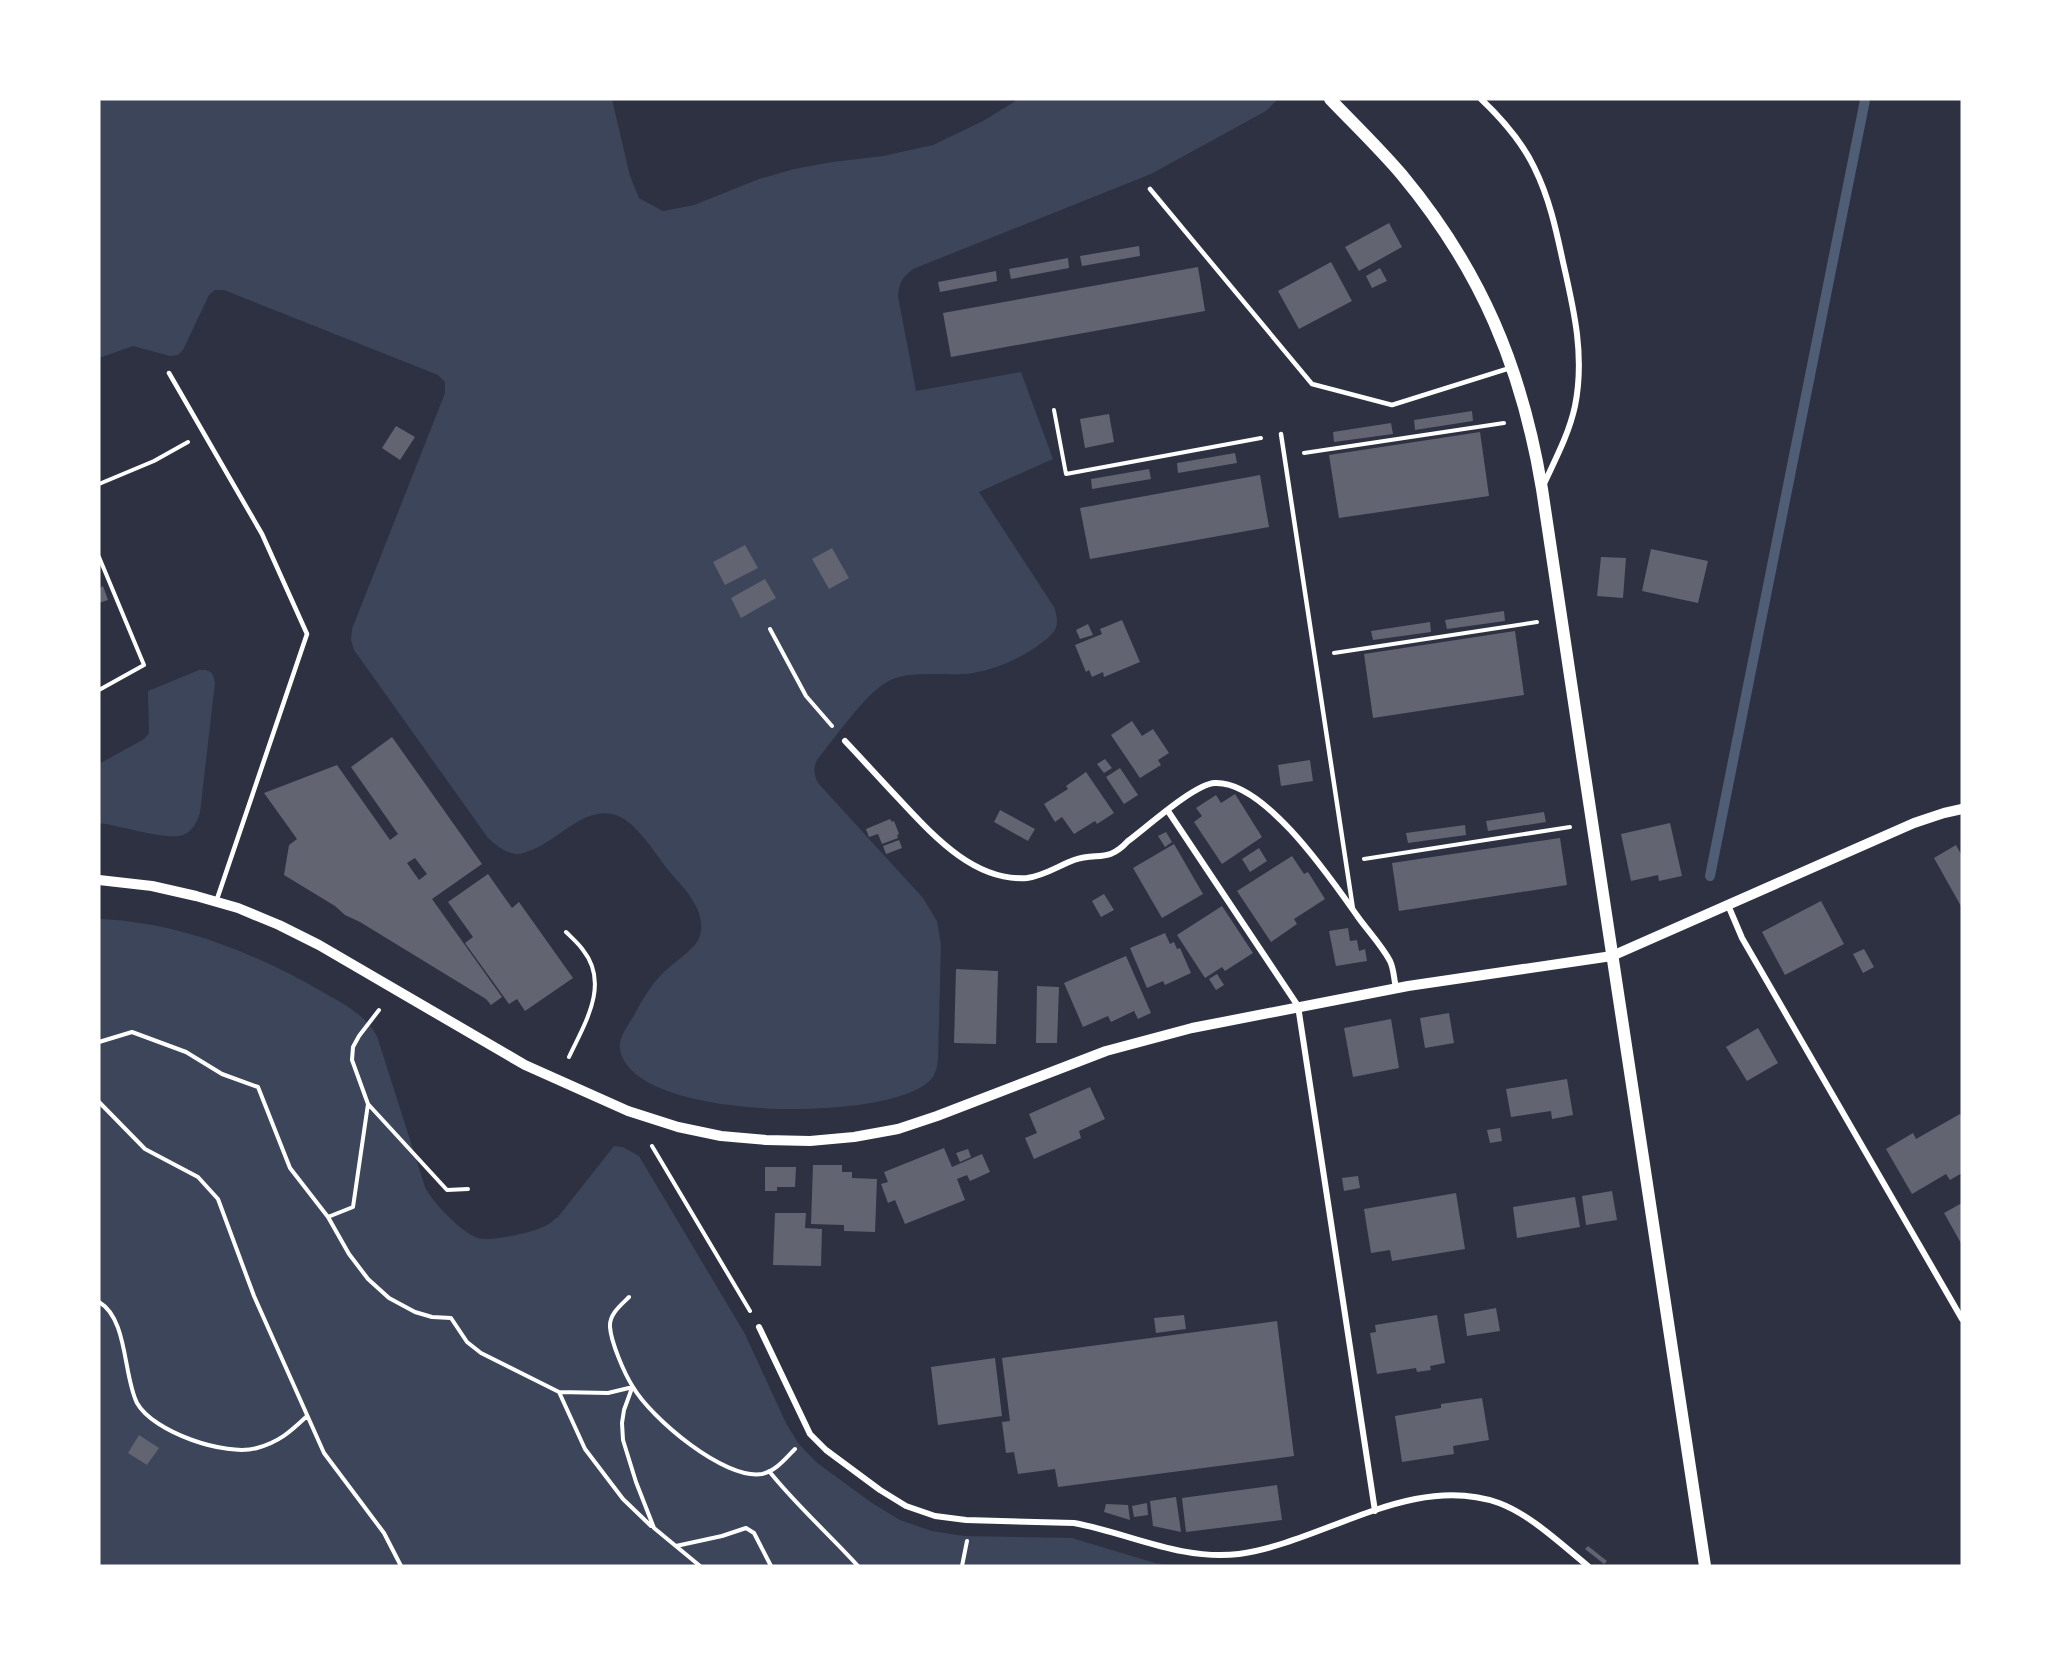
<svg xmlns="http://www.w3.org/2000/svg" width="2061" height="1665" font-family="'Alegreya Sans',sans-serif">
<rect width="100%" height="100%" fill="#2d3142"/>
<path fill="#3c4559" d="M 99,99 L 612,99 L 630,176 L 639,198 L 663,211 L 694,205 L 759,179 L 794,169 L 832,162 L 883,156 L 933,145 L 983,121 L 1019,99 L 1278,99 L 1266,111 L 1151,174 L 913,269 C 903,277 899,282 898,296 L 916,391 L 1021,372 L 1053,459 L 979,492 L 1054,607 C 1062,629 1054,634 1036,647 C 1017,660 996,669 973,673 C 948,677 909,669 887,682 C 865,694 834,739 817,760 C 813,769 814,774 818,783 L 923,898 L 937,921 L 941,945 L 938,1059 C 937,1069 935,1077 927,1083 C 882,1122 634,1122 620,1050 C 618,1038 627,1027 633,1017 C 641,1002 649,988 660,976 C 670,965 694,950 699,938 C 704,927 700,912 694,903 C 688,891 677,881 669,871 C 658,857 648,841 635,828 C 597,790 566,836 532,850 C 528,851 523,854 519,854 C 506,854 497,846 488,838 L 354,650 L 351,640 L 352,629 L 445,393 L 445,382 L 438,375 L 224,290 L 215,290 L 209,295 L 183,350 L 178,355 L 170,356 L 133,346 L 99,358 Z
M 199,670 L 206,670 L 212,673 L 215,682 L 200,813 C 197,822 193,831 183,835 C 167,841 118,825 99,823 L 99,764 L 144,739 L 149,733 L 148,691 Z
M 99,919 C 178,922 253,952 321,991 C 343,1004 364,1013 377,1036 L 425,1187 C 432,1202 462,1233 478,1238 C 491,1242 535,1232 547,1225 C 551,1223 554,1219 558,1217 L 614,1146 L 623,1147 L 639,1156 L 745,1334 L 786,1423 L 798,1443 L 816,1462 L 872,1503 L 900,1520 L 932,1531 L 964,1536 L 1072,1538 L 1155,1563 L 1175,1566 L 99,1566 Z"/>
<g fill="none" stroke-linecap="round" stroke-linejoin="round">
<path stroke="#4f5d75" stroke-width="10" d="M 1710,876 L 1865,100"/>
</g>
<path fill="#626471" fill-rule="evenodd" d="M 1389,223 L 1402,247 L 1359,271 L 1345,247 Z
M 1139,246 L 1140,256 L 1082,266 L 1080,256 Z
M 1068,258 L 1069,268 L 1011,279 L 1009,269 Z
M 1331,262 L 1352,301 L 1299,329 L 1278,291 Z
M 1198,267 L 1205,311 L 951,357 L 943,313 Z
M 1380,268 L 1387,281 L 1372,288 L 1366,276 Z
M 996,271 L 997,281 L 940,292 L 938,282 Z
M 1472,411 L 1473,421 L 1415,430 L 1414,420 Z
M 1109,414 L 1114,442 L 1085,448 L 1080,419 Z
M 1391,423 L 1393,434 L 1334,442 L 1333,432 Z
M 396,426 L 415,437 L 400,460 L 382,448 Z
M 1480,432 L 1489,496 L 1339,518 L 1329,455 Z
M 1235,453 L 1237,463 L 1178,473 L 1177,463 Z
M 1149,469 L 1151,479 L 1092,489 L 1091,479 Z
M 1260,475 L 1269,527 L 1090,559 L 1080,508 Z
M 745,545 L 758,568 L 725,585 L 713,562 Z
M 832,548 L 849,578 L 829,589 L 812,559 Z
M 1651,549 L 1708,561 L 1698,603 L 1642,591 Z
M 1601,557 L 1626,558 L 1623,598 L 1597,596 Z
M 765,579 L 776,598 L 741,618 L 731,598 Z
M 103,586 L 108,600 L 99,603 L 99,588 Z
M 1504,611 L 1505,621 L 1447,629 L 1445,620 Z
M 1122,620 L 1140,662 L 1104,677 L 1103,672 L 1092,677 L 1089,670 L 1086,672 L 1075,645 L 1102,634 L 1100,629 Z
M 1430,622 L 1431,632 L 1373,640 L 1371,631 Z
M 1088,624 L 1093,635 L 1080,639 L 1076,630 Z
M 1515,631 L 1524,695 L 1373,718 L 1364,654 Z
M 1132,721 L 1142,736 L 1153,729 L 1169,753 L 1158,760 L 1161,765 L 1140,778 L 1111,735 Z
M 392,737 L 482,864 L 432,899 L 502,997 L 491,1005 L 486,999 L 360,922 L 345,915 L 335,906 L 284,875 L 289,845 L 297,839 L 264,793 L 337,765 L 390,840 L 398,834 L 351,767 ZM 415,858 L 427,874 L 419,880 L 407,863 Z
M 1105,759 L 1112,768 L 1104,773 L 1097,764 Z
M 1310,760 L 1313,781 L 1281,786 L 1278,765 Z
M 1120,768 L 1138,795 L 1124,804 L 1106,777 Z
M 1086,772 L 1114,813 L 1097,824 L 1095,821 L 1074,834 L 1062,817 L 1055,822 L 1044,804 L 1068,789 L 1066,786 Z
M 1235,794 L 1262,837 L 1222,864 L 1194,822 L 1202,816 L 1196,808 L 1216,795 L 1221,803 Z
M 1000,810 L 1035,829 L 1028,841 L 994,822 Z
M 1544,812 L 1546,822 L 1488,831 L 1486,821 Z
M 890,819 L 892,822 L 894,821 L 899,834 L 897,835 L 898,838 L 882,844 L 878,834 L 869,837 L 866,829 Z
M 1670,823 L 1682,876 L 1659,881 L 1658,875 L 1631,881 L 1621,834 Z
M 1465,825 L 1466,835 L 1408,843 L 1406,833 Z
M 1166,832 L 1172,842 L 1165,847 L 1158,836 Z
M 1560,838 L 1567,885 L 1399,911 L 1392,863 Z
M 899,840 L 902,848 L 886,854 L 883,846 Z
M 1174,844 L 1203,894 L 1162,918 L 1133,868 Z
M 1956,845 L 1962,856 L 1962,908 L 1934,858 Z
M 1259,848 L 1267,861 L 1250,872 L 1242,859 Z
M 1292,856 L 1304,874 L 1308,872 L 1325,899 L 1294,919 L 1297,924 L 1271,942 L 1237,891 Z
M 488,874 L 512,908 L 519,902 L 573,978 L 525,1011 L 517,999 L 509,1004 L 465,943 L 473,937 L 448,902 Z
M 1104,894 L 1114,910 L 1101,917 L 1092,901 Z
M 1821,901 L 1844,944 L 1785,975 L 1762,932 Z
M 1222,906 L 1253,953 L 1225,971 L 1222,967 L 1205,978 L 1177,935 Z
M 1348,928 L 1350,941 L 1357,940 L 1359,951 L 1365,949 L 1367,961 L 1336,966 L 1329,931 Z
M 1165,933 L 1170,944 L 1174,942 L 1177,949 L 1180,948 L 1191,973 L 1165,985 L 1163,981 L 1147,988 L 1130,948 Z
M 1864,949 L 1874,967 L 1863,973 L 1853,954 Z
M 1126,956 L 1151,1013 L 1138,1019 L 1134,1011 L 1111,1022 L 1108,1016 L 1083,1027 L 1064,983 Z
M 956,969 L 998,971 L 996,1044 L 954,1043 Z
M 1217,974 L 1224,985 L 1216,990 L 1209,979 Z
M 1037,986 L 1059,987 L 1057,1043 L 1036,1043 Z
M 1449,1013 L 1454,1043 L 1425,1048 L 1420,1018 Z
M 1391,1019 L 1399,1068 L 1353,1077 L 1344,1028 Z
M 1758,1028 L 1778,1063 L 1747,1081 L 1726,1047 Z
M 1567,1079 L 1573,1115 L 1552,1119 L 1551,1111 L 1511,1117 L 1506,1089 Z
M 1090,1087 L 1105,1119 L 1079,1131 L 1081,1138 L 1034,1159 L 1025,1138 L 1037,1133 L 1029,1114 Z
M 1960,1114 L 1962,1118 L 1962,1173 L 1950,1180 L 1946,1174 L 1912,1194 L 1886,1149 L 1913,1133 L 1916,1139 Z
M 1500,1128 L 1502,1141 L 1490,1143 L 1487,1130 Z
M 944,1148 L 952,1167 L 982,1154 L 990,1172 L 970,1181 L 967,1175 L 957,1179 L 965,1200 L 905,1224 L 895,1200 L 888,1203 L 881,1184 L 888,1182 L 884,1172 Z
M 968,1149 L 971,1157 L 960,1162 L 956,1153 Z
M 813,1165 L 842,1165 L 842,1172 L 852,1172 L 852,1178 L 877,1179 L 875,1232 L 844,1231 L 844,1225 L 811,1224 Z
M 765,1167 L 796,1167 L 795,1187 L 777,1187 L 777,1191 L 765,1191 Z
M 1358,1176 L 1360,1188 L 1344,1191 L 1342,1178 Z
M 1612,1191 L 1617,1220 L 1586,1225 L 1582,1196 Z
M 1456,1193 L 1465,1249 L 1392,1261 L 1390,1250 L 1371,1253 L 1364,1209 Z
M 1575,1197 L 1580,1227 L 1517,1238 L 1513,1207 Z
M 1962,1203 L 1962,1245 L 1944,1213 Z
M 775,1213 L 806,1213 L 805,1228 L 822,1229 L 821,1266 L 773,1265 Z
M 1496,1308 L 1500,1331 L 1467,1336 L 1464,1314 Z
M 1184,1315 L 1186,1329 L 1156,1333 L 1154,1318 Z
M 1437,1315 L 1445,1363 L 1430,1366 L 1431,1370 L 1417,1372 L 1416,1368 L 1377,1374 L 1370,1333 L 1376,1332 L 1375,1325 Z
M 1277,1321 L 1294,1456 L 1058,1487 L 1055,1469 L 1018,1474 L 1014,1452 L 1006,1453 L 1002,1422 L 1010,1421 L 1002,1358 Z
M 995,1358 L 1002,1416 L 938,1425 L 931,1367 Z
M 1482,1398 L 1489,1440 L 1453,1446 L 1454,1454 L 1402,1462 L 1395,1416 L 1441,1408 L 1441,1404 Z
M 139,1435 L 159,1448 L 147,1465 L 128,1453 Z
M 1277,1485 L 1282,1520 L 1186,1532 L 1182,1498 Z
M 1176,1497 L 1181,1532 L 1153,1526 L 1150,1501 Z
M 1147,1503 L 1148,1515 L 1134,1517 L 1132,1506 Z
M 1106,1504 L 1128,1505 L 1130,1520 L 1104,1512 Z
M 1588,1546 L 1607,1561 L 1604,1564 L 1585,1549 Z"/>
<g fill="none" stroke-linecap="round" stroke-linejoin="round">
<path stroke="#fff" stroke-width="4" d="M 1054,410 L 1066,474 L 1261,438
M 1304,453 L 1504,423
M 99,484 L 154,461 L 188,442
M 99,557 L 144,665 L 99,690
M 770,629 L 806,696 L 832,726
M 1334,653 L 1537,622
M 1364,859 L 1570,827
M 566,932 C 572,938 578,943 583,950 C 610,984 585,1023 569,1057
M 379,1010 L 359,1036 L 353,1047 L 352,1060 L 368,1104 L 447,1190 L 468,1189
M 99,1042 L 132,1032 L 186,1052 L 222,1074 L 258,1087 L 290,1168 L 328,1217 L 349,1254 L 368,1279 L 389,1298 L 415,1312 L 432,1317 L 451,1318 L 467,1342 L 481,1353 L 559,1392 L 608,1393 L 633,1387
M 99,1102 L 145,1149 L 198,1177 L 218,1199 L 254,1296 L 324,1453 L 384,1533 L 401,1566
M 652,1146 L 750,1311
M 328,1217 L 353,1207 L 368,1104
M 629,1297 C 621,1305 609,1314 610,1327 C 611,1342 624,1373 633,1387 C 651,1418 724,1480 762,1474 C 776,1471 786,1458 795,1449
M 99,1302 C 128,1319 123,1375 137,1403 C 153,1432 226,1457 257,1448 C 279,1442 290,1432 306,1417
M 632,1388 L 624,1410 L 622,1423 L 623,1440 L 636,1482 L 654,1528 L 700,1566
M 559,1392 L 585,1449 L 623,1499 L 651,1526
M 769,1471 C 796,1505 829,1534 858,1566
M 676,1546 L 722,1536 L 746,1528 L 754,1533 L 771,1566
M 962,1566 L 967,1541"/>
<path stroke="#fff" stroke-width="4.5" d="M 1150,189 L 1312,384 L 1392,405 L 1510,368
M 169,373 L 262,534 L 307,634 L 216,902
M 1281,434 L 1353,909"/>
<path stroke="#fff" stroke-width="6" d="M 1481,99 C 1502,119 1521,140 1534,167 C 1549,197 1556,229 1563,262 C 1574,310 1585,356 1575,406 C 1569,434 1555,460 1543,486
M 845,741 C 863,760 880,779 898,798 C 931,833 973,882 1027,878 C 1044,876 1058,866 1074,860 C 1098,852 1108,863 1128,841 C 1146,828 1194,784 1215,783 C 1265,781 1331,879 1358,917 C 1368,931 1382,946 1390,961 C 1394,969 1394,980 1396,988
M 1168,811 L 1298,1006 L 1375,1511
M 1728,905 L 1742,938 L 1962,1319
M 759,1327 L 810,1434 L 826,1450 L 880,1490 L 906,1506 L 935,1516 L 966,1520 L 1074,1523 C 1129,1533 1181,1561 1239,1554 C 1324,1542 1412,1472 1499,1503 C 1531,1515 1562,1545 1588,1566"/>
<path stroke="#fff" stroke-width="10" d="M 99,880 L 152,886 L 196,896 L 238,908 L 279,925 L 319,945 L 525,1065 L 628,1111 L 678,1127 L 721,1136 L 766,1140 L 810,1141 L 854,1137 L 898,1129 L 937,1116 L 1106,1051 L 1192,1028 L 1408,986 L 1612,956 L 1914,823 L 1944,813 L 1962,809"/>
<path stroke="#fff" stroke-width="12" d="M 1330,99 C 1354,124 1380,149 1402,175 C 1481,270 1522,368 1542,489 C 1596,848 1649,1207 1705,1566"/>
</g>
<rect width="2061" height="1665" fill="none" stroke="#ffffff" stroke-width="201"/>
</svg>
